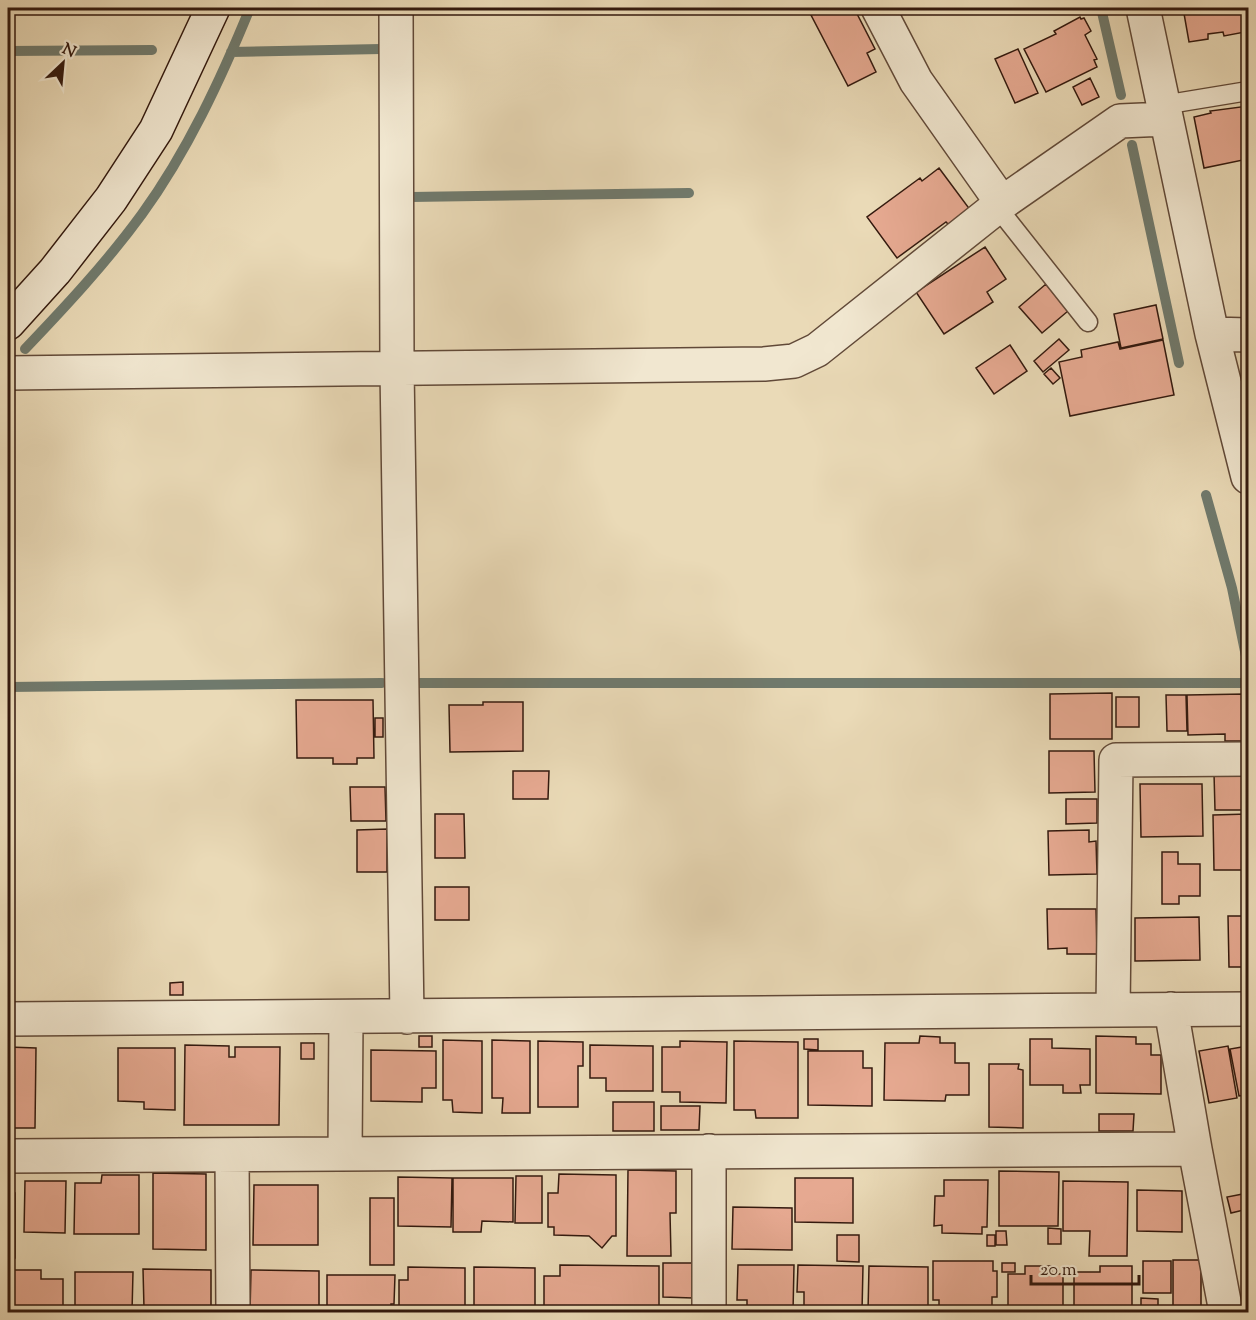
<svg xmlns="http://www.w3.org/2000/svg" width="1256" height="1320" font-family="'Sorts Mill Goudy',serif">
<rect width="100%" height="100%" fill="#eadab7"/>
<filter id="stains"><feTurbulence type="fractalNoise" baseFrequency=".00333" numOctaves="4"/><feColorMatrix values="0 0 0 0 .2 0 0 0 0 .09 0 0 0 0 .02 0 0 0 .5 -.17"/></filter>
<radialGradient id="worn" r=".72"><stop offset=".6" stop-color="#630" stop-opacity="0"/><stop offset="1" stop-color="#630" stop-opacity=".3"/></radialGradient>
<g fill="none" stroke-linecap="round" stroke-linejoin="round">
<path stroke="#707a6d" stroke-width="10" d="M 1101,8 L 1121,95
M 8,51 L 152,50
M 231,52 L 381,49
M 1132,145 L 1179,363
M 411,197 L 689,193
M 25,349 C 66,306 107,262 142,214 C 187,152 221,79 250,8
M 1206,495 L 1232,588 L 1248,666
M 418,683 L 1248,683
M 8,687 L 382,683"/>
</g>
<path fill="#e6a991" stroke="#33190e" stroke-width="1.5" d="M 826,8 L 854,8 L 875,49 L 867,53 L 876,72 L 848,86 L 811,15 Z
M 1183,8 L 1248,8 L 1248,27 L 1244,28 L 1245,32 L 1224,36 L 1223,32 L 1208,34 L 1208,39 L 1189,42 Z
M 1080,17 L 1081,19 L 1084,18 L 1091,31 L 1085,35 L 1097,59 L 1094,60 L 1097,67 L 1046,92 L 1024,49 L 1056,34 L 1054,31 Z
M 1018,49 L 1038,93 L 1015,103 L 995,59 Z
M 1090,78 L 1099,97 L 1082,105 L 1073,87 Z
M 1248,106 L 1248,159 L 1204,168 L 1194,117 L 1211,113 L 1210,111 Z
M 939,168 L 971,211 L 950,226 L 946,222 L 897,258 L 867,217 L 920,178 L 922,181 Z
M 985,247 L 1006,279 L 987,292 L 993,302 L 944,334 L 916,292 Z
M 1046,284 L 1068,311 L 1042,333 L 1019,307 Z
M 1156,305 L 1163,339 L 1121,348 L 1114,314 Z
M 1059,339 L 1069,350 L 1043,372 L 1034,361 Z
M 1163,340 L 1174,395 L 1070,416 L 1059,362 L 1082,357 L 1081,350 L 1118,342 L 1120,349 Z
M 1010,345 L 1027,371 L 994,394 L 976,368 Z
M 1051,368 L 1060,378 L 1053,384 L 1044,374 Z
M 1112,693 L 1112,739 L 1050,739 L 1050,694 Z
M 1245,694 L 1246,741 L 1225,741 L 1225,734 L 1188,735 L 1187,695 Z
M 1166,695 L 1186,695 L 1187,731 L 1167,731 Z
M 1116,697 L 1139,697 L 1139,727 L 1116,727 Z
M 296,700 L 373,700 L 374,758 L 357,758 L 357,764 L 333,764 L 333,758 L 297,758 Z
M 483,702 L 523,702 L 523,751 L 450,752 L 449,705 L 483,705 Z
M 375,718 L 383,718 L 383,737 L 375,737 Z
M 1049,751 L 1094,751 L 1095,792 L 1049,793 Z
M 513,771 L 549,771 L 548,799 L 513,799 Z
M 1214,773 L 1248,773 L 1248,810 L 1215,810 Z
M 1140,784 L 1202,784 L 1203,836 L 1141,837 Z
M 350,787 L 385,787 L 386,821 L 351,821 Z
M 1066,799 L 1097,799 L 1097,823 L 1066,824 Z
M 435,814 L 464,814 L 465,858 L 435,858 Z
M 1248,814 L 1248,870 L 1214,870 L 1213,815 Z
M 387,829 L 387,872 L 357,872 L 357,830 Z
M 1089,830 L 1089,842 L 1096,841 L 1097,874 L 1049,875 L 1048,831 Z
M 1162,852 L 1178,852 L 1178,864 L 1200,864 L 1200,896 L 1179,896 L 1179,904 L 1162,904 Z
M 435,887 L 469,887 L 469,920 L 435,920 Z
M 1047,909 L 1096,909 L 1097,954 L 1067,954 L 1067,948 L 1048,949 Z
M 1228,916 L 1248,916 L 1248,967 L 1229,967 Z
M 1199,917 L 1200,960 L 1135,961 L 1135,918 Z
M 183,982 L 183,995 L 170,995 L 170,983 Z
M 419,1036 L 432,1036 L 432,1047 L 419,1047 Z
M 920,1036 L 940,1037 L 940,1043 L 955,1043 L 955,1063 L 969,1063 L 969,1095 L 946,1095 L 945,1101 L 884,1100 L 885,1043 L 919,1043 Z
M 1096,1036 L 1136,1037 L 1136,1044 L 1151,1044 L 1151,1055 L 1161,1055 L 1161,1094 L 1096,1093 Z
M 804,1039 L 818,1039 L 818,1050 L 804,1049 Z
M 1030,1039 L 1052,1039 L 1052,1048 L 1090,1049 L 1090,1085 L 1080,1085 L 1081,1093 L 1063,1093 L 1063,1085 L 1030,1085 Z
M 443,1040 L 482,1041 L 482,1113 L 453,1112 L 452,1100 L 443,1100 Z
M 492,1040 L 530,1041 L 530,1113 L 502,1113 L 503,1098 L 492,1098 Z
M 538,1041 L 583,1042 L 583,1066 L 578,1066 L 578,1107 L 538,1107 Z
M 680,1041 L 727,1042 L 726,1103 L 680,1102 L 680,1092 L 662,1092 L 662,1047 L 680,1047 Z
M 734,1041 L 798,1042 L 798,1118 L 756,1118 L 755,1110 L 734,1110 Z
M 301,1043 L 314,1043 L 314,1059 L 301,1059 Z
M 185,1045 L 229,1046 L 229,1057 L 235,1057 L 235,1047 L 280,1047 L 279,1125 L 184,1125 Z
M 590,1045 L 653,1046 L 653,1091 L 606,1091 L 606,1078 L 590,1078 Z
M 1228,1046 L 1237,1098 L 1209,1103 L 1199,1051 Z
M 1248,1046 L 1248,1095 L 1239,1096 L 1230,1049 Z
M 8,1047 L 36,1048 L 35,1128 L 8,1128 Z
M 118,1048 L 175,1048 L 175,1110 L 144,1109 L 144,1102 L 118,1101 Z
M 371,1050 L 436,1051 L 436,1088 L 422,1088 L 422,1102 L 371,1101 Z
M 808,1051 L 863,1051 L 863,1068 L 872,1068 L 872,1106 L 808,1105 Z
M 989,1064 L 1019,1064 L 1018,1069 L 1023,1070 L 1023,1128 L 989,1127 Z
M 613,1102 L 654,1102 L 654,1131 L 613,1131 Z
M 661,1106 L 700,1106 L 699,1130 L 661,1130 Z
M 1099,1114 L 1134,1114 L 1133,1131 L 1099,1131 Z
M 628,1170 L 676,1171 L 676,1213 L 670,1213 L 671,1256 L 627,1256 Z
M 999,1171 L 1059,1172 L 1058,1226 L 999,1226 Z
M 153,1173 L 206,1174 L 206,1250 L 153,1249 Z
M 559,1174 L 616,1175 L 616,1236 L 612,1236 L 602,1248 L 589,1236 L 554,1235 L 554,1227 L 548,1227 L 548,1193 L 558,1193 Z
M 102,1175 L 139,1175 L 139,1234 L 74,1234 L 75,1183 L 101,1183 Z
M 516,1176 L 542,1176 L 542,1223 L 515,1223 Z
M 398,1177 L 452,1178 L 451,1227 L 398,1226 Z
M 453,1178 L 513,1178 L 513,1222 L 482,1221 L 481,1232 L 453,1232 Z
M 795,1178 L 853,1178 L 853,1223 L 795,1222 Z
M 944,1180 L 988,1180 L 987,1227 L 982,1227 L 982,1234 L 942,1233 L 942,1225 L 934,1226 L 935,1196 L 944,1196 Z
M 25,1181 L 66,1181 L 65,1233 L 24,1232 Z
M 1063,1181 L 1128,1182 L 1127,1256 L 1089,1256 L 1090,1231 L 1063,1231 Z
M 254,1185 L 318,1185 L 318,1245 L 253,1245 Z
M 1137,1190 L 1182,1191 L 1182,1232 L 1137,1231 Z
M 8,1193 L 15,1193 L 15,1258 L 8,1258 Z
M 1248,1193 L 1248,1209 L 1231,1213 L 1227,1197 Z
M 370,1198 L 394,1198 L 394,1265 L 370,1265 Z
M 733,1207 L 792,1208 L 792,1250 L 732,1249 Z
M 1048,1228 L 1061,1229 L 1061,1244 L 1048,1244 Z
M 996,1231 L 1006,1231 L 1007,1245 L 996,1245 Z
M 837,1235 L 859,1235 L 859,1262 L 837,1261 Z
M 987,1235 L 995,1235 L 995,1246 L 987,1246 Z
M 1173,1260 L 1201,1260 L 1201,1312 L 1141,1312 L 1141,1298 L 1158,1299 L 1158,1311 L 1173,1311 Z
M 933,1261 L 993,1261 L 993,1271 L 997,1271 L 997,1297 L 992,1297 L 992,1312 L 939,1312 L 939,1300 L 933,1300 Z
M 1143,1261 L 1171,1261 L 1171,1293 L 1143,1293 Z
M 663,1263 L 693,1263 L 693,1298 L 663,1297 Z
M 1002,1263 L 1015,1263 L 1015,1272 L 1002,1272 Z
M 560,1265 L 659,1266 L 659,1312 L 544,1312 L 544,1276 L 560,1276 Z
M 738,1265 L 794,1265 L 793,1312 L 747,1312 L 747,1300 L 737,1300 Z
M 798,1265 L 863,1266 L 862,1312 L 804,1312 L 804,1292 L 797,1292 Z
M 869,1266 L 928,1267 L 928,1312 L 868,1312 Z
M 1025,1266 L 1052,1266 L 1052,1274 L 1063,1274 L 1063,1312 L 1008,1312 L 1008,1274 L 1025,1274 Z
M 1100,1266 L 1132,1266 L 1132,1312 L 1100,1312 L 1100,1307 L 1074,1306 L 1074,1272 L 1100,1272 Z
M 408,1267 L 465,1268 L 465,1312 L 399,1312 L 399,1280 L 408,1280 Z
M 474,1267 L 535,1268 L 535,1312 L 474,1312 Z
M 143,1269 L 211,1270 L 211,1312 L 167,1312 L 167,1308 L 144,1308 Z
M 8,1270 L 41,1270 L 41,1279 L 63,1279 L 63,1310 L 8,1312 Z
M 251,1270 L 319,1271 L 319,1312 L 250,1312 Z
M 75,1272 L 133,1272 L 132,1312 L 75,1311 Z
M 327,1275 L 395,1275 L 394,1304 L 391,1304 L 391,1312 L 327,1312 Z"/>
<g fill="none" stroke-linecap="round" stroke-linejoin="round">
<defs>
<path id="service" d="M 1163,105 L 1248,91
M 997,207 L 1088,322"/>
<path id="minor" d="M 396,8 L 397,369 L 407,1017
M 878,8 L 916,81 L 1002,203 L 1120,121 L 1166,119
M 1143,8 L 1212,334 L 1248,477
M 1212,334 L 1248,335
M 8,373 L 764,364 L 794,361 L 817,350 L 1002,203
M 1171,1009 L 1195,1149 L 1226,1312
M 1113,1010 L 1116,760 L 1248,759
M 8,1019 L 1248,1009
M 709,1151 L 709,1312
M 345,1154 L 346,1018
M 232,1155 L 233,1312
M 8,1156 L 1195,1149"/>
<path id="secondary" d="M 8,323 L 55,271 L 111,199 L 156,130 L 213,8"/>
</defs>
<use href="#service" stroke="#614938" stroke-width="21"/>
<use href="#minor" stroke="#614938" stroke-width="36"/>
<use href="#secondary" stroke="#33190e" stroke-width="36"/>
<use href="#service" stroke="#f1e7d0" stroke-width="18"/>
<use href="#minor" stroke="#f1e7d0" stroke-width="33"/>
<use href="#secondary" stroke="#f1e7d0" stroke-width="33"/>
</g>
<rect width="1256" height="1320" fill="none" stroke="#eadab7" stroke-width="30"/>
<rect x="9" y="9" width="1238" height="1302" fill="none" stroke="#33190e" stroke-width="3"/>
<rect x="15" y="15" width="1226" height="1290" fill="none" stroke="#33190e" stroke-width="1.5"/>
<g transform="translate(63 63) rotate(26)" stroke="#f1e7d0" stroke-width="4.5" paint-order="stroke">
<path d="M0-4.5L10 22L0 15L-10 22Z" fill="#33190e"/>
<text y="-9" font-size="16" font-weight="bold" text-anchor="middle" fill="#33190e">N</text>
</g>
<path d="M1031 1275v9h108v-9" fill="none" stroke="#33190e" stroke-width="3"/>
<text x="1040" y="1275" font-size="18" fill="#33190e" stroke="#f1e7d0" stroke-width="4.5" paint-order="stroke">20 m</text>
<rect width="100%" height="100%" filter="url(#stains)"/>
<rect width="100%" height="100%" fill="url(#worn)"/>
</svg>
